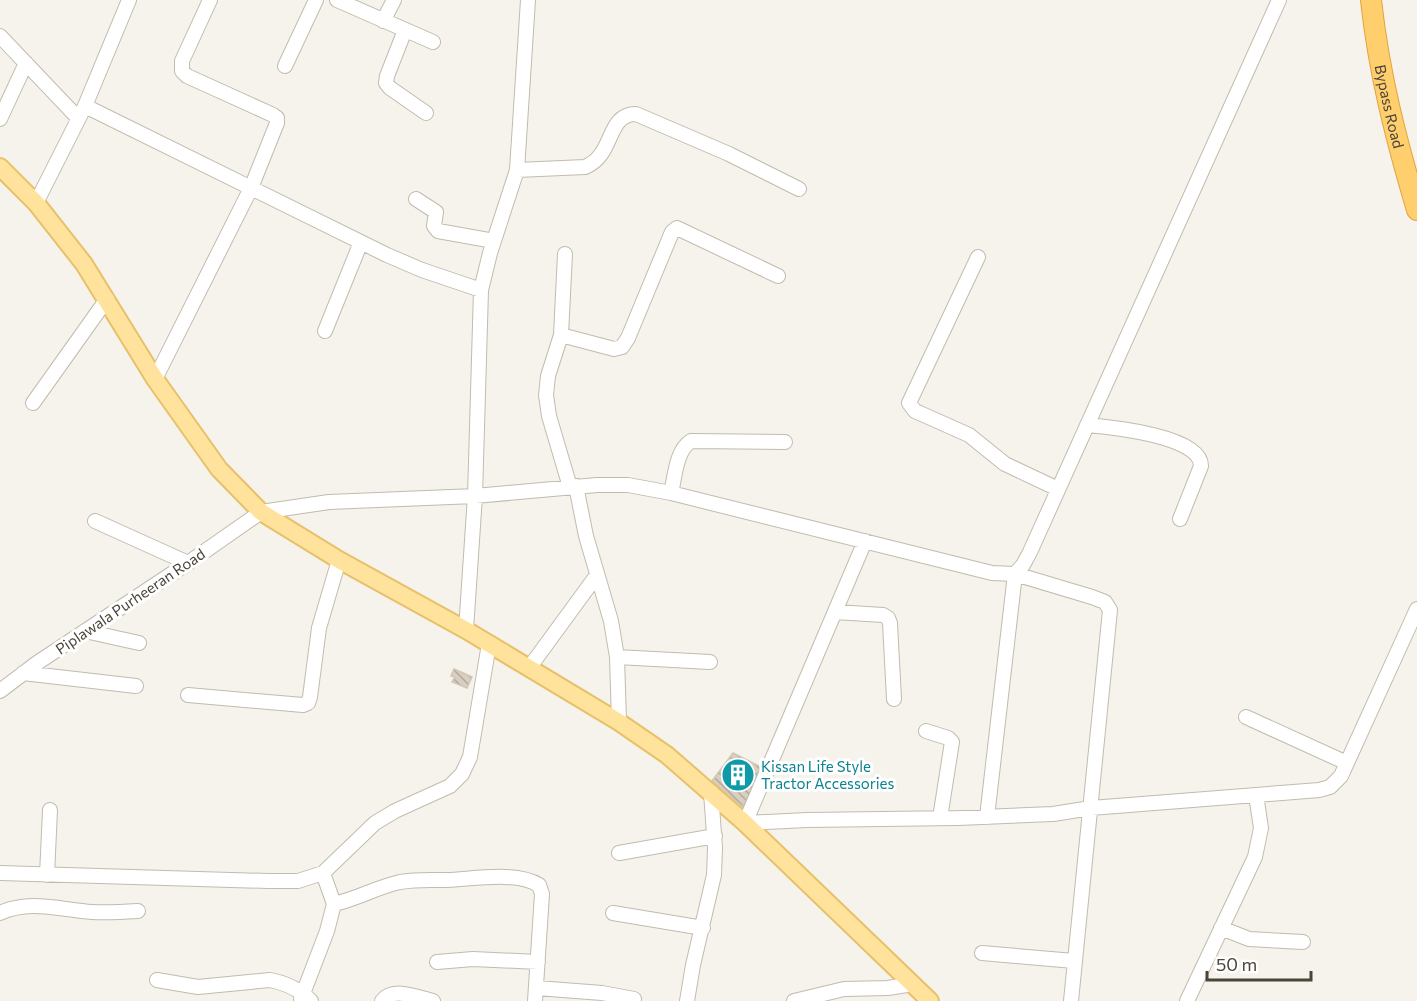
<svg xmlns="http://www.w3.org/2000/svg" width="1417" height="1001" font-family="Commissioner,sans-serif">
<defs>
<pattern id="building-back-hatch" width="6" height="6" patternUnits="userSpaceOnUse" patternTransform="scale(1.5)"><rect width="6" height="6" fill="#d8cfc1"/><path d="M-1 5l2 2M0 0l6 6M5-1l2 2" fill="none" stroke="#b1aa9e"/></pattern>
</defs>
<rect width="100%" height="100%" fill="#f6f3ec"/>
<path fill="url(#building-back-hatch)" stroke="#d3c7b4" stroke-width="1.5" d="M 454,669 L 472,677 L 467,688 L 452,682 L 455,677 L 451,676 Z
M 733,753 L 763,768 L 743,807 L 712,781 Z"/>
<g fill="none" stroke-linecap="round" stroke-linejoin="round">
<defs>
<path id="minor" d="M 337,0 L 433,42
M 383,21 L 394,0
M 405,30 L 387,76 L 386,83 L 390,88 L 426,113
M 0,36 L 78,118
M 285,66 L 316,0
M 85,106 L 387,255 L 422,270 L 481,290
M 0,119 L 26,63
M 517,170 L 585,167 C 615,155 606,114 636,114 L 729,154 L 799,189
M 416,199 L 436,212 L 434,226 L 438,231 L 494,241
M 36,203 L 85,106 L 129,0
M 565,254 L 561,335 L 548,376 L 546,395 L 549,416 L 570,487
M 978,257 L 909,403 L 915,411 L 969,435 L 1005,464 L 1058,489
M 325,331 L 361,242
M 561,335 L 614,349 L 622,347 L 628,338 L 672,232 L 677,228 L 778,276
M 155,379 L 251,188 L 277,123 L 277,118 L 273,115 L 187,76 L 182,71 L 182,61 L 210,0
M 33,403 L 107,299
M 1087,425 C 1110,427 1202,436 1201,466 L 1180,519
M 576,486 L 586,536 L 611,621 L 617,657 L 619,722
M 671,493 C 675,477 676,450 691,441 L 785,442
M 95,521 L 188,563
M 865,541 L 745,823 L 807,820 L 958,818 L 1053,814 L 1091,808 L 1319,790 L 1330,787 L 1341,776 L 1417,609
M 835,612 L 883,615 L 888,618 L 890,623 L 894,699
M 466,630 L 475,496 L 481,290 L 490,253 L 517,170 L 528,0
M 85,631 L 139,643
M 617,657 L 710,662
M 529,668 L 597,575
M 23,673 L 136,686
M 0,691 L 37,663 L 188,563 L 261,512 L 329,502 L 475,496 L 597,485 L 628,485 L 671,493 L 992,573 L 1015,574 L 1092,597 L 1105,602 L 1110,610 L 1071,1001
M 188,695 L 303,705 L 308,703 L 310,697 L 319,628 L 339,560
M 1246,717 L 1347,763
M 926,731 L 948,738 L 952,742 L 940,818
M 987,817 L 1015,574 L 1023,565 L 1030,552 L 1279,0
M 619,853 L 715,836
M 0,873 L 268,881 L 298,881 L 323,873 L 375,823 L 395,811 L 450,786 L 462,774 L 470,757 L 489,644
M 47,875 L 50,810
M 334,904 C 357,899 377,887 400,882 C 416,879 431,880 447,880 C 474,879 515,871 539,885 L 542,894 L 535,1001
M 0,913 C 30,899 61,910 92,912 C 107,913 123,912 138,911
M 613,913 L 703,928
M 1221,928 L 1249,939 L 1303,942
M 982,953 L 1074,961
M 437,962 L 473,959 L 538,962
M 157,980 L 198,987 L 270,980 C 286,983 300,990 311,1001
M 537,988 L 602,993 L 634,999
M 301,999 L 327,931 L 334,904 L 323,873
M 382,1001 C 393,986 419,998 433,1001
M 687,1001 L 693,965 L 714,875 L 715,848 L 711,792
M 794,1001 L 844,989 L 888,988 L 913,984
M 1187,1001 L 1255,857 L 1261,828 L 1256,795"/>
<path id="major" d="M 0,167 L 36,203 L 84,264 L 155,379 L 219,469 L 261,512 L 339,560 L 466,630 L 619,722 L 667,755 L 745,823 L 930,1001"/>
<g id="highway">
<path id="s1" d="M 1371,0 C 1379,74 1396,139 1417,210"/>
</g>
</defs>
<use href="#minor" stroke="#c2bbae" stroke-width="16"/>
<use href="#major" stroke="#e6c16a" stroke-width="20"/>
<use href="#highway" stroke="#e0a43c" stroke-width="22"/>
<use href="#minor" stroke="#fff" stroke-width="14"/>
<use href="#major" stroke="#ffe39c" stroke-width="16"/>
<use href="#highway" stroke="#ffcf6e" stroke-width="20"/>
</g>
<defs>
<symbol id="building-disc" viewBox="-11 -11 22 22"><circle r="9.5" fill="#0f9aa8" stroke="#fff"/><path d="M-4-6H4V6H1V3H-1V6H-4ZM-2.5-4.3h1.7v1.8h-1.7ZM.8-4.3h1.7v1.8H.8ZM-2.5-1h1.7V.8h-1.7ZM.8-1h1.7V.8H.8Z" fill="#fff"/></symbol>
</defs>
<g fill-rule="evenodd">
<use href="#building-disc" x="719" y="756" width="38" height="38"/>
</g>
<g text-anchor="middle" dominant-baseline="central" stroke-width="6" stroke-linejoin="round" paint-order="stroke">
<g font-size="15" fill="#4b4439" stroke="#fff">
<text stroke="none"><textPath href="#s1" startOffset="108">Bypass Road</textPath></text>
<text transform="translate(130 601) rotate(-34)">Piplawala Purheeran Road</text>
</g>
<g font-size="15" fill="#0d838f" stroke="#fff" text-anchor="start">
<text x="761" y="766">Kissan Life Style<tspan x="761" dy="17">Tractor Accessories</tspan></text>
</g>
</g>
<path d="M1207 971v9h104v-9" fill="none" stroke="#4b4439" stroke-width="3"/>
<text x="1216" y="971" font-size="18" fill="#4b4439" stroke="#ffffff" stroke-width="4.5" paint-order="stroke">50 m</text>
</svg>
